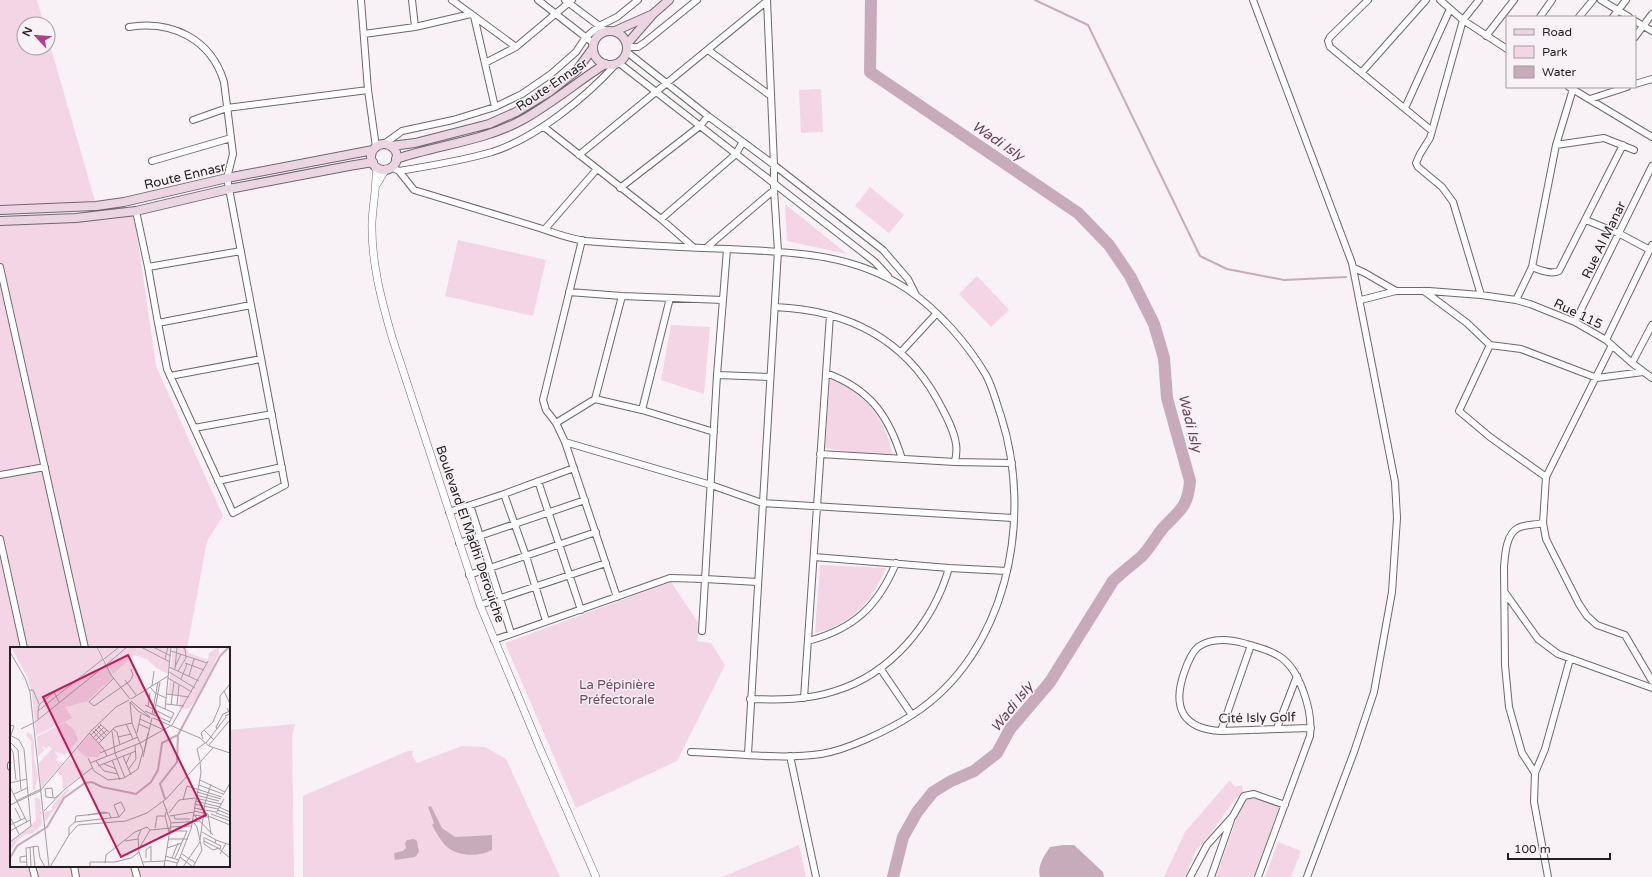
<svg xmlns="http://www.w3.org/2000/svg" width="1652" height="877" font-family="'Varela Round',sans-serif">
<rect width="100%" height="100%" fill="#f8f1f5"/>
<path fill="#f3d5e5" d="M 0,0 L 37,0 L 44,24 L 24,24 L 24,48 L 48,48 L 48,38 L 95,201 L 0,207 Z
M 821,89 L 823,132 L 801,133 L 799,90 Z
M 870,187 L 904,215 L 889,233 L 855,206 Z
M 785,204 L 847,254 L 787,241 Z
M 134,214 L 156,366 L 223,516 L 207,541 L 187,648 L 11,648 L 11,866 L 229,866 L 229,730 L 295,724 L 292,736 L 294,877 L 0,877 L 0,221 Z
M 458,240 L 546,260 L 533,316 L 445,296 Z
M 977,276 L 1009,310 L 991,327 L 959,294 Z
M 671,325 L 710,327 L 704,394 L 661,380 Z
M 830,379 C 851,386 873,405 883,426 C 888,436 891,448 894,459 L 825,448 Z
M 820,565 L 886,568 C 871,602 852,624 815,633 Z
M 671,582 L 699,624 L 697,641 L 711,643 L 725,665 L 677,761 L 576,808 L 505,643 Z
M 462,746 L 485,747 L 506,759 L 560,877 L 303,877 L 303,796 L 408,751 L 413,751 L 412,756 L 417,763 Z
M 1230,780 L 1235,787 L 1242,785 L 1243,792 L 1234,800 L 1211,833 L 1195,852 L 1185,877 L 1164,877 L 1185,832 Z
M 1250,796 L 1280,806 L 1253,877 L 1216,877 L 1242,803 Z
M 1278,842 L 1301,851 L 1291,877 L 1265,877 Z
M 799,845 L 806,877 L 722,877 Z"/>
<path fill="#c8abbb" d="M 431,806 L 442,828 L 455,837 L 492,835 L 492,850 C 479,857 458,857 446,846 C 440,840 436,832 432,825 L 434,823 L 428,807 Z
M 414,839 L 417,841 L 419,852 L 415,857 L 395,860 L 394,853 L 403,851 L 406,848 L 405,843 L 407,840 Z
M 1064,845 L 1074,845 L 1103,872 L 1104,877 L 1040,877 C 1037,866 1044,856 1050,847 Z"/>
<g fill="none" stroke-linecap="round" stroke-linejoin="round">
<path stroke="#c8abbb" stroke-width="2" d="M 1035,0 L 1088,25 L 1200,256 L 1227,269 L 1284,280 L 1346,277"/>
<path stroke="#c8abbb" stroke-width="12" d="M 871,0 L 870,72 L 1078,213 L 1109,245 L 1130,276 L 1154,324 L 1164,358 L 1167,398 L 1190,481 C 1188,507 1180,510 1164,527 C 1156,536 1150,548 1141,557 C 1132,565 1122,572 1113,581 L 1050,682 L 1010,729 L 997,753 L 974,771 L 951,781 L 933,792 L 917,812 L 903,837 L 893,877"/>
<defs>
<path id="minor" d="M 361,0 L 368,90 L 376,147
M 412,0 L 415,27
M 452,0 L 516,47
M 538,0 L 593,43
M 565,0 L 606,31
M 1253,0 L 1352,263 L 1395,482 L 1397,518 L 1392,592 L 1374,692 L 1354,752 L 1307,877
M 1368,0 L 1330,37 L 1328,41 L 1330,47 L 1432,131
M 1440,0 L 1463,20 L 1507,49
M 1479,0 L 1463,20 L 1430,138 L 1420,154 L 1416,163 L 1418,167 L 1442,187 L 1453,202 L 1481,295
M 1601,0 L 1629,17
M 474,16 L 495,107
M 1540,17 L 1552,0
M 1579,17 L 1593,0
M 1613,17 L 1626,0
M 1635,21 L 1652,31
M 129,27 C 172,20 211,39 224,82 L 233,154 L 227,178 L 285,485 L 233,513 L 167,369 L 158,323 L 148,267 L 136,211
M 364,34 L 415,27 L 471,14
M 1486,36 L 1514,0
M 1635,37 L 1652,14
M 628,47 L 638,47 L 644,43 L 697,0
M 708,50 L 771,96
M 627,52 L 708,116 L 774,165 L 883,250 L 908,279 L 916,295
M 485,63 L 516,47 L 572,0
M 619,63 L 875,262 L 888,276
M 1362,72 L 1426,0
M 1635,84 L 1652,79
M 1569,87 L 1652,137
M 1590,99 L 1627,87
M 1405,108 L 1450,9
M 193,120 L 227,108 L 368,90
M 544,127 L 661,219 L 693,247
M 384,144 L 402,131 L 453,120 L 495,107 L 522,94 L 551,74 L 576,52 L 586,37 L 599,26 L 617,17 L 638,0
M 1556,145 L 1604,138 L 1634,150
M 579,155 L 767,1
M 152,161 L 231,138
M 391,167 L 399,171 C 430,166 461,161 492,152 C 536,138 585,98 616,64
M 399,171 L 414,190 C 453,202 493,214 533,226 C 550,231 568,239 586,241 C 633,245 681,247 728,249 C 792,252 852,253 907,289 C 938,310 967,343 986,375 C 993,388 996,402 1001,416 C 1034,519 1007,654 912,715 C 889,730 847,750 821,754 C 780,760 732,753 691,752
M 620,188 L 700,126 L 708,116
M 661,219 L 736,154 L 742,143
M 1586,220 L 1620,234 L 1650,250
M 545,229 L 597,169
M 582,240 L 543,400 L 546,410 L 556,423 L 565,442 L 617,597
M 706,248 L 774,190
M 0,267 L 85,648
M 148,267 L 241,251
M 1532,267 C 1540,270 1551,275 1559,271 L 1623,145
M 1354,268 L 1365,273 L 1396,291
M 1424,291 L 1467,323 L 1490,345 L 1521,349 L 1597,378 L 1643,372
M 569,292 L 622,296 L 723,300
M 1361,300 L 1396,291 L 1429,291 L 1481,295 L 1516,300 L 1530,304 L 1575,322 L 1606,340 L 1632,363 L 1652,378
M 1516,300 L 1532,267 L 1556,145 L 1573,89
M 775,307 C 845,310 902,336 937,399 C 944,412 954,429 956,444 C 957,450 956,457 955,462
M 1575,322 L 1652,166
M 158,323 L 251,305
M 1606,340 L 1652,245
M 1490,345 L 1459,411 L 1490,437 L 1546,477
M 901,352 L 936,314
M 1632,363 L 1652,325
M 826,373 C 870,389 889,416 902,459
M 717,375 L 770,377
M 170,376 L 261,359
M 595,399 L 622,296
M 642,410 L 670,298
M 556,423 L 595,399 L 642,410 L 714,432
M 194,428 L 272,414
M 565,442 L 711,485 L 762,503 L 1013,518
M 820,454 L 955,462 L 1012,463
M 0,475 L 45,467
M 218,481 L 282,467
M 538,481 L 581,610
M 504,494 L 526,556 L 546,621
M 470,505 L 511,633
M 449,512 L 504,494 L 574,468
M 1543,523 L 1546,539 L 1550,547 L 1579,604 L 1587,616 L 1597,625 L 1625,635 L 1652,681
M 0,539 L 24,648
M 459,543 L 585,500
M 814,557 L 949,568 L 1007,571
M 469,575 L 596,532
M 1506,594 L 1538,639 L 1558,654 L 1652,688
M 480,605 L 606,563
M 702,631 L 717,375 L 727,249
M 494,640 L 670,578 L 705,579 L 758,582
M 808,641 C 854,629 878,606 896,563
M 880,668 L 912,715
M 804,698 L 830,315
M 750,699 C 779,700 808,700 835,691 C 891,674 933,623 949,568
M 1277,728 L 1297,676
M 1221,731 L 1251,645
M 748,754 L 778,251 L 774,190 L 774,165 L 767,0
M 790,756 L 816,877
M 11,765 L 11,767
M 1535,773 L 1522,753 L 1509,707 L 1505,665 L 1504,567 C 1505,555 1506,534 1518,528 C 1525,524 1536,525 1543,523 L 1546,477 L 1612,345
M 32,866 L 35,877
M 74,866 L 76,877
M 134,866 L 137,877
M 1190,877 L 1207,845 L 1233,816 L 1244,796 L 1254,794 L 1285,805
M 1211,877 L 1231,820
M 1258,877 L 1310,736 C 1313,712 1300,667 1277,655 C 1267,649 1254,646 1243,643 C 1228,639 1211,638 1198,647 C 1191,653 1187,664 1184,673 C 1172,708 1183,729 1221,731 L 1311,728
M 1548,877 L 1534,802 L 1535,773 L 1545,749 L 1570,659"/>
<path id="tertiary" d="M 376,167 C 377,185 373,203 372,222 C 371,261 381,299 392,337 L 480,605 L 541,751 L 596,877
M 377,184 L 386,169"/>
<path id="secondary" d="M593 48a17 17 0 1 1 34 0a17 17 0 1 1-34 0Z
M 615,31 L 651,15
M 627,44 L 653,14 L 669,0
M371 157a13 13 0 1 1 26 0a13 13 0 1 1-26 0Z
M 391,146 L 415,143 L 489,124 L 516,112 L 549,92 L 577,70 L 593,48
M 396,159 C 437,145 484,141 522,120 C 551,104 577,82 605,64
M 0,210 L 96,206 L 124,202 L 227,178 L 373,150
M 0,221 L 76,218 L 136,211 L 229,189 L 349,166 L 373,162"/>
</defs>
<use href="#minor" stroke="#6e686b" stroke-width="8"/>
<use href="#tertiary" stroke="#6e686b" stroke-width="8"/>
<use href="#secondary" stroke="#6e686b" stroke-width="10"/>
<use href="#minor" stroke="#fff" stroke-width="6"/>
<use href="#tertiary" stroke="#fff" stroke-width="7"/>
<use href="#secondary" stroke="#ecd5e3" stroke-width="8"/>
</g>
<g text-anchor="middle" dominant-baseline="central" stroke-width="3" stroke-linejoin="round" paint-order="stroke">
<g font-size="13" fill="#211f20" stroke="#f8f1f5">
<text transform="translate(552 85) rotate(-34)">Route Ennasr</text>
<text transform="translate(185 176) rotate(-13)">Route Ennasr</text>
<text transform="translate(1604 240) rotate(-64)">Rue Al Manar</text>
<text transform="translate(1578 314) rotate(26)">Rue 115</text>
<text transform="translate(470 534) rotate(71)">Boulevard El Madhi Derouiche</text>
<text transform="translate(1257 718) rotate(-1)">Cité Isly Golf</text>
</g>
<g font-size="13" fill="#734761" stroke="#f8f1f5">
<text x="617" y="685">La Pépinière<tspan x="617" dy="15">Préfectorale</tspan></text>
</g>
<g font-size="14" font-style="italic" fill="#6c415b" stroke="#f8f1f5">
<text transform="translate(998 141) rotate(34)">Wadi Isly</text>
<text transform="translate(1190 423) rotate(76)">Wadi Isly</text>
<text transform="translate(1012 707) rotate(-52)">Wadi Isly</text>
</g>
</g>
<g transform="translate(10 647)">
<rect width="220" height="220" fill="#f8f1f5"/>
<path d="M 1,0 L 86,0 L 103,31 L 90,41 L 78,54 L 55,60 L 62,71 L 26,88 L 22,46 L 18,31 ZM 88,0 L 161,0 L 158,27 L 145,20 L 137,12 L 124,8 L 103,27 ZM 163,0 L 176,0 L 179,6 L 198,13 L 199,6 L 209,0 L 209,6 L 189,49 L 178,62 L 169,61 L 170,49 L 158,47 ZM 55,75 L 64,83 L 68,93 L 55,108 L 44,104 L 48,110 L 46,113 L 52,117 L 31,141 L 29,116 L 42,102 L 39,99 L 36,102 L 33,99 L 32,101 L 35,103 L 28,109 L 27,90 ZM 18,85 L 20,88 L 21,86 L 24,95 L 24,111 L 28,130 L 25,142 L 19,146 L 23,143 L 21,94 L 16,88 ZM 79,88 L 93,101 L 88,110 L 76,110 L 67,102 ZM 59,112 L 74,126 L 53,142 L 52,129 L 47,125 ZM 58,141 L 59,143 L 35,175 L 34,165 L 42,163 L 42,159 ZM 25,150 L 30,152 L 32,178 L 21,187 L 17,187 L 9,192 L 0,204 L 0,196 L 26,174 Z" fill="#f3d5e5"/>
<path fill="none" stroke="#c8abbb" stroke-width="2" d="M 155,152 L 150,137 L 167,115 L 168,88M 0,211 L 7,199 L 37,180 L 54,151 L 75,136 L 82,135 L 92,140 L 126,147 L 141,135 L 148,123 L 152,96 L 168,88 L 210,9 L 219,0"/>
<path fill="none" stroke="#a29da0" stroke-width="1" d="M 87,0 L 101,28 L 120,52M 131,0 L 160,15M 143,0 L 161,9M 161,4 L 197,16 L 198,14M 0,5 L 15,31 L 20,45 L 39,220M 94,12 L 109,0M 155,12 L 158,0M 175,16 L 194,23M 97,17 L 117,0M 159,20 L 189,34M 165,20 L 171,7M 165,22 L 167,0M 168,24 L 176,11 L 175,2 L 172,0M 159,25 L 185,41M 179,29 L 184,12M 104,31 L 79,55 L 84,59 L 120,34 L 123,28 L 121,22M 158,31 L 182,45M 171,32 L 177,17M 115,33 L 126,48M 142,39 L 144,24M 140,40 L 145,46 L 156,51M 20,43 L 23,43 L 29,57M 214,44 L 220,57M 157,47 L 179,50M 121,52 L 158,29M 121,54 L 140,70M 120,55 L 128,64 L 140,71M 156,57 L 174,59M 135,58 L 161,71M 146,58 L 164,66 L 159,76M 161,58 L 164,35M 167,58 L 169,38M 138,60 L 140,46M 155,62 L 161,0M 28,64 L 29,58 L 44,45 L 49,55M 135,64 L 160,75M 142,67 L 148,35M 144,67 L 150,35M 215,69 L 220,67 L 217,61M 143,71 L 190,91 L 199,99 L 220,106M 28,72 L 28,64 L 93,12M 130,72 L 154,83M 24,76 L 96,18M 90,77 L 100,86M 116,77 L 123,92M 129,77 L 140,82M 0,78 L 4,79 L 1,88M 88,79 L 97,89M 11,82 L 23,76M 85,82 L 94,91M 103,82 L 107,85 L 110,98M 207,82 L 206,80 L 213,67 L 220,64M 194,83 L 204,93M 83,84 L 92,94M 102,84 L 105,106 L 115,131M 79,86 L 93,101 L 97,109M 127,86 L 131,67M 0,88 L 9,93 L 14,102 L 21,179 L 0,195M 81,88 L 91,78M 108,90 L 121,87M 83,91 L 94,80M 193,92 L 191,86 L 203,75 L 210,58 L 210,49 L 220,37M 86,93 L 97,83M 0,95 L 8,103 L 11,143M 89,96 L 105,80 L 122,76M 196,96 L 216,70M 199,98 L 220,73M 0,100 L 3,105 L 6,133M 134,105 L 138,86M 90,106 L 128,90M 113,109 L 121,128M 133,110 L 142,71M 78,111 L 84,124 L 98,133 L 114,131 L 128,122 L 133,104 L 122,76 L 120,55M 102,113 L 110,133M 86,114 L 94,124 L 108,127M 190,114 L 187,102 L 195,96M 80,116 L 130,96 L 162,78 L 197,16M 94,117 L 106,122M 116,117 L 121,106M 88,119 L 126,104M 118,123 L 126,112 L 125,98M 190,133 L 215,145M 0,136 L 17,132M 189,138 L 213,147M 0,140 L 17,175M 187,145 L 211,152M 4,147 L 17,141M 186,148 L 209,154M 213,148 L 220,136M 43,150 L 42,141 L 35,142 L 36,150 L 45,151 L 52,145M 214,152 L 206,166 L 220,171M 173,153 L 177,139 L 212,150M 6,154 L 31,142M 153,154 L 161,176 L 154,220M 185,154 L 210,160M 184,157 L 208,162M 0,158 L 30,144 L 82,83 L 106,60 L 119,53M 209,160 L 220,165M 5,161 L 11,173M 184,161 L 206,165M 157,162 L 155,169 L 159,185M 208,163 L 220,168M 34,164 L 55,142 L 82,121M 184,164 L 198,167 L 201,187M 159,166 L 169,153 L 185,151 L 211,157M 183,167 L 203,188M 201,167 L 220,174M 78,168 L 93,165 L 99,166 L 101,171M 184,168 L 198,170M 160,169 L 184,165M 164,169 L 165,172 L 180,172M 198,169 L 220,178M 0,170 L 9,187M 65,175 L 66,169 L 97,166M 161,176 L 190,174M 0,178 L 15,171M 161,180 L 181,179M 145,181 L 147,169 L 155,169M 131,183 L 128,190 L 129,205 L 134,220M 0,184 L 20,173M 160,184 L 177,184M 192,185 L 206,193 L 205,196M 59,188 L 68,178 L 116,174 L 137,166 L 156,152 L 203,101M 194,190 L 194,197 L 203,203 L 209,201M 195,191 L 211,199M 158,192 L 178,192M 190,193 L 195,156 L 201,137M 206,193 L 220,198M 115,194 L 128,192M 194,194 L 210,202 L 211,199M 23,199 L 25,220M 141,199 L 141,214M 20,200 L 21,220M 130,200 L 140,183M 157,201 L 172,196M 209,202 L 220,211M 172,207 L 186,216M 210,207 L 216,196M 16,209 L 10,210 L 10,215 L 17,215M 155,209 L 169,213M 170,210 L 183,220M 136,211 L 136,203 L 141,199M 162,211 L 168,196M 165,211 L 177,184M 155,213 L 167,216M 133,215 L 155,214M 95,216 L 96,208 L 125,185 L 137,180 L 140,183 L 161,181M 17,220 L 16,201 L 28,199 L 30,211 L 35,220M 40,220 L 59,188 L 59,180 L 65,175 L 109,170 L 115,163 L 111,155 L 104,158 L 109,170M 80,220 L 80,215 L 105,215 L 121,211 L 129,205M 166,220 L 181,182 L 191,126 L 190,115M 173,220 L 190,195M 183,220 L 192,203 L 187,180 L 184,176"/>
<path fill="#c2185b" fill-opacity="0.15" stroke="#c2185b" stroke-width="2" d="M 118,8 L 196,168 L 111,210 L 33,50 Z"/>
<rect width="220" height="220" fill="none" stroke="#211f20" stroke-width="2"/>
</g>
<rect x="1506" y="16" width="130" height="72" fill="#f8f1f5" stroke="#a29da0"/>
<rect x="1514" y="29" width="20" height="6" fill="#ecd5e3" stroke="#a29da0"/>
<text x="1542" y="36" font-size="12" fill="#211f20">Road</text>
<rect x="1514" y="46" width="20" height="12" fill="#f3d5e5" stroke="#a29da0"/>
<text x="1542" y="56" font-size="12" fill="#211f20">Park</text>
<rect x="1514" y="66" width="20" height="12" fill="#c8abbb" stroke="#a29da0"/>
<text x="1542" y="76" font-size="12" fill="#211f20">Water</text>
<g transform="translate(36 36) rotate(296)"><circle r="19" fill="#f8f1f5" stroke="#a29da0"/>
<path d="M0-3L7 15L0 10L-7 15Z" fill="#b53b8d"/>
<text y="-6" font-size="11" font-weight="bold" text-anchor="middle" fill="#211f20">N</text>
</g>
<path d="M1508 853v6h102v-6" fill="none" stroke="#211f20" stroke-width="2"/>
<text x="1514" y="853" font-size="12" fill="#211f20" stroke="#f8f1f5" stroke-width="3" paint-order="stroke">100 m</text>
</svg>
